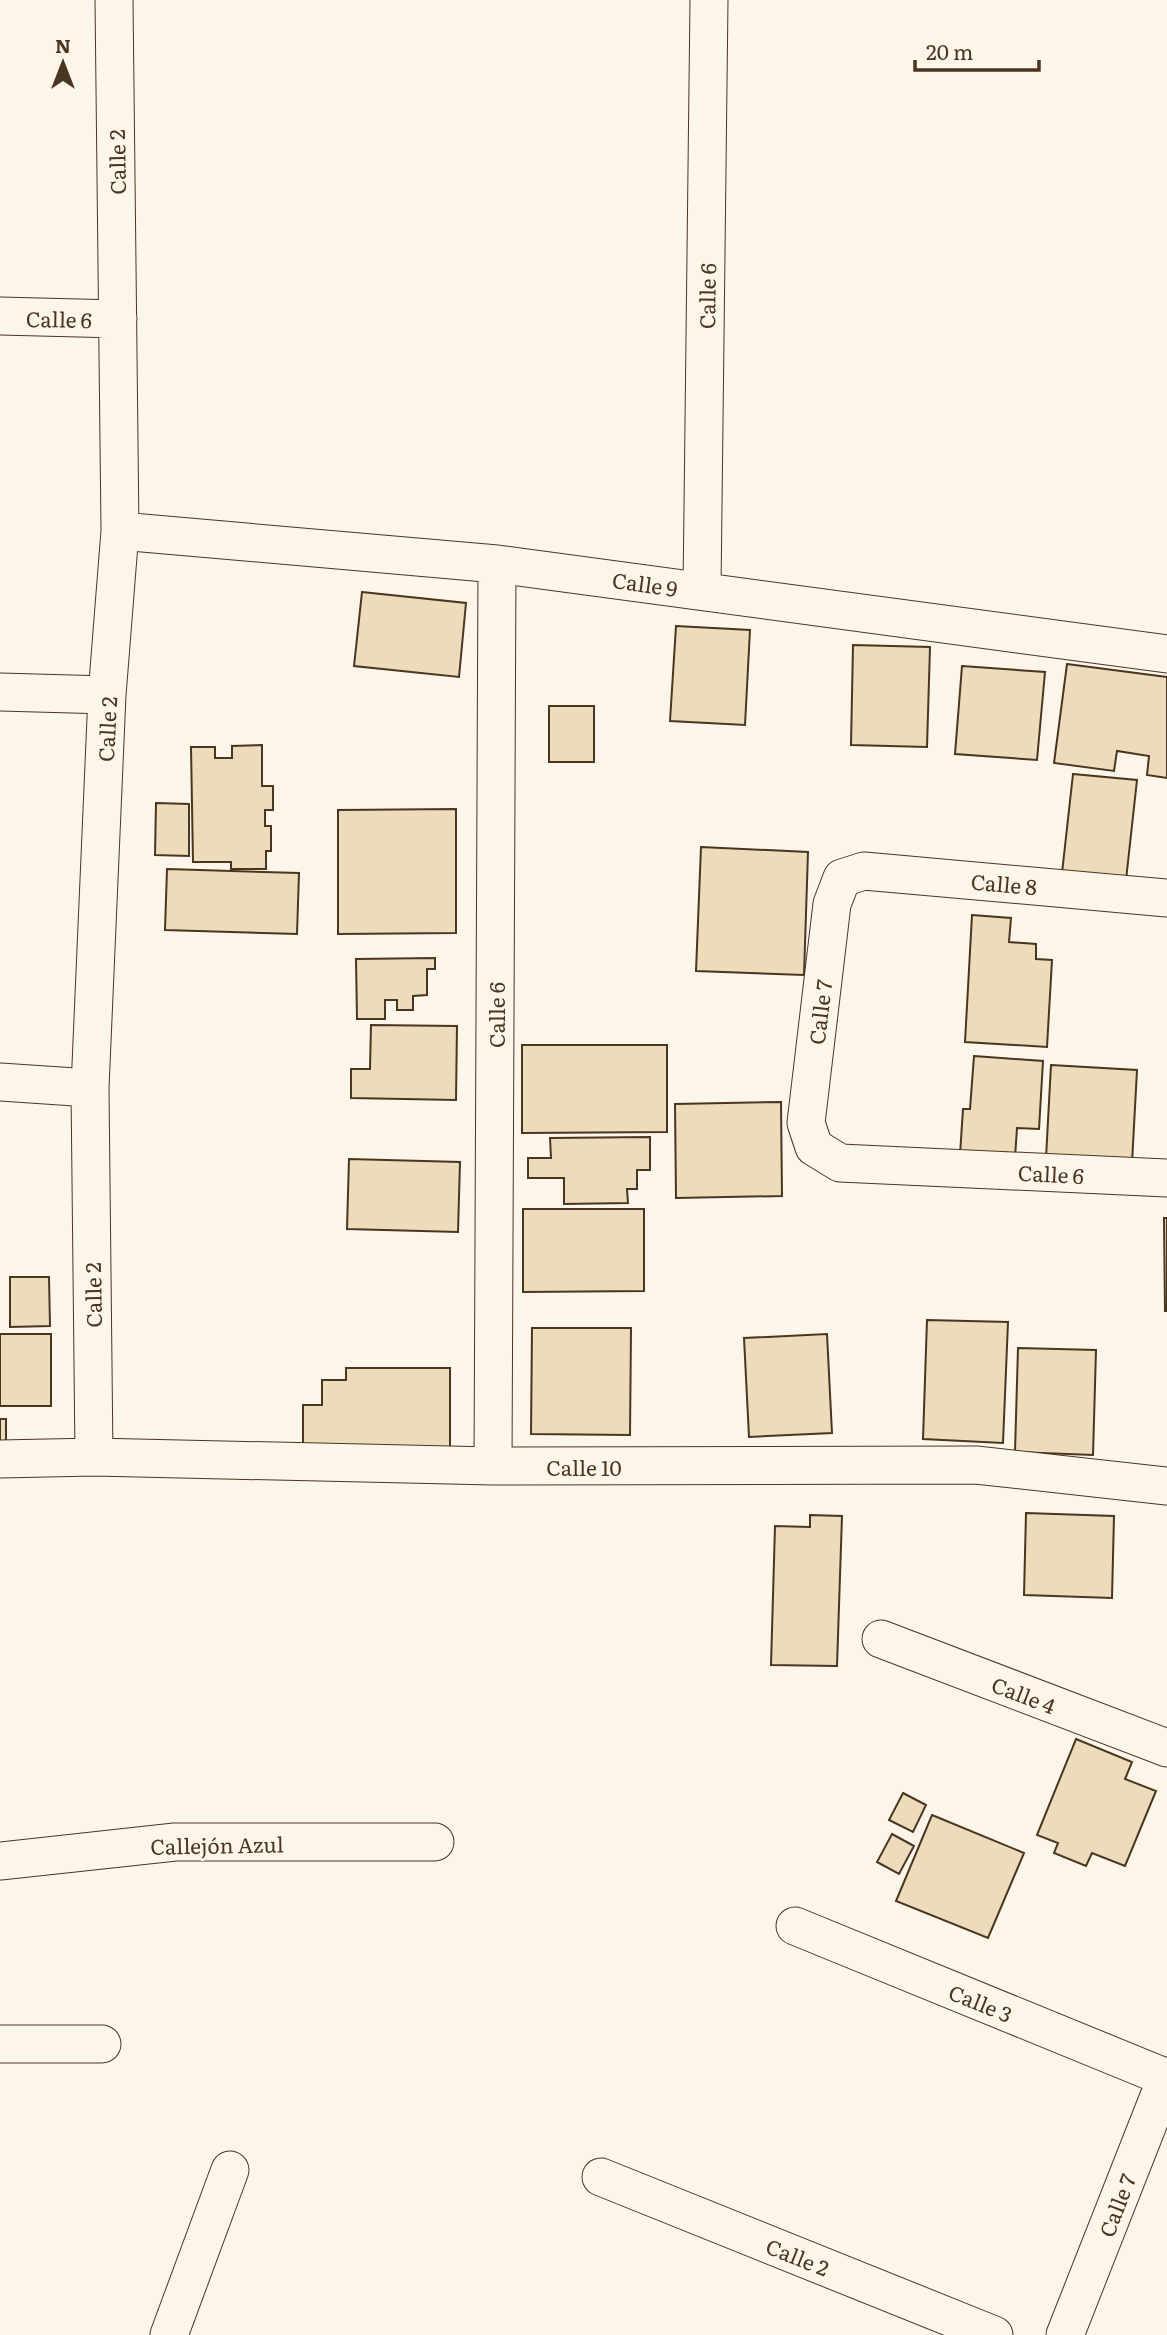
<svg xmlns="http://www.w3.org/2000/svg" width="1167" height="2335" font-family="Literata,serif">
<rect width="100%" height="100%" fill="#fbf6e9"/>
<path fill="#ecdcbc" stroke="#4a3520" stroke-width="2" d="M 362,592 L 466,603 L 459,677 L 354,666 Z
M 676,626 L 750,630 L 745,725 L 670,721 Z
M 853,645 L 930,647 L 927,747 L 851,745 Z
M 1067,664 L 1167,677 L 1167,778 L 1147,775 L 1149,756 L 1117,751 L 1114,771 L 1054,763 Z
M 962,666 L 1045,672 L 1037,760 L 955,754 Z
M 549,706 L 594,706 L 594,762 L 549,762 Z
M 262,745 L 262,786 L 273,786 L 273,810 L 265,810 L 265,826 L 271,826 L 271,851 L 266,851 L 266,869 L 231,869 L 231,862 L 193,862 L 191,747 L 215,747 L 215,758 L 232,758 L 232,746 Z
M 1073,774 L 1137,780 L 1126,880 L 1062,873 Z
M 156,803 L 189,804 L 189,856 L 155,855 Z
M 456,809 L 456,933 L 338,934 L 338,810 Z
M 701,847 L 808,852 L 804,975 L 696,971 Z
M 167,869 L 299,873 L 297,934 L 165,930 Z
M 972,915 L 1011,918 L 1009,942 L 1036,944 L 1036,959 L 1052,960 L 1047,1047 L 965,1042 Z
M 435,958 L 435,969 L 427,969 L 427,995 L 413,996 L 413,1010 L 397,1010 L 397,1000 L 385,1000 L 385,1019 L 357,1019 L 356,959 Z
M 371,1025 L 457,1026 L 456,1100 L 351,1098 L 351,1069 L 370,1069 Z
M 522,1045 L 667,1045 L 667,1132 L 522,1133 Z
M 974,1056 L 1043,1061 L 1039,1129 L 1017,1128 L 1015,1158 L 960,1155 L 963,1109 L 970,1109 Z
M 1051,1065 L 1137,1070 L 1132,1163 L 1046,1158 Z
M 781,1102 L 782,1196 L 676,1198 L 675,1104 Z
M 650,1137 L 650,1170 L 637,1170 L 637,1189 L 627,1189 L 628,1203 L 564,1204 L 564,1178 L 528,1178 L 528,1158 L 551,1158 L 550,1138 Z
M 349,1159 L 460,1162 L 458,1232 L 347,1229 Z
M 523,1209 L 644,1209 L 644,1291 L 523,1292 Z
M 1164,1218 L 1167,1218 L 1167,1311 L 1165,1311 Z
M 10,1277 L 49,1277 L 50,1326 L 10,1327 Z
M 927,1320 L 1008,1322 L 1003,1443 L 923,1439 Z
M 532,1328 L 631,1328 L 630,1435 L 531,1434 Z
M 0,1334 L 51,1334 L 51,1406 L 0,1406 Z
M 827,1334 L 832,1433 L 749,1437 L 744,1338 Z
M 1018,1348 L 1096,1350 L 1093,1455 L 1015,1452 Z
M 346,1368 L 450,1368 L 450,1448 L 303,1448 L 303,1405 L 322,1405 L 322,1380 L 346,1380 Z
M 0,1419 L 6,1419 L 6,1451 L 0,1451 Z
M 1026,1513 L 1114,1516 L 1112,1598 L 1024,1595 Z
M 810,1515 L 842,1516 L 837,1666 L 771,1665 L 775,1526 L 810,1527 Z
M 1076,1739 L 1132,1762 L 1125,1779 L 1156,1791 L 1125,1866 L 1092,1853 L 1086,1866 L 1054,1853 L 1058,1843 L 1037,1835 Z
M 903,1793 L 926,1805 L 913,1832 L 889,1820 Z
M 932,1815 L 1024,1853 L 988,1938 L 896,1901 Z
M 892,1834 L 914,1846 L 899,1874 L 877,1862 Z"/>
<g fill="none" stroke-linecap="round" stroke-linejoin="round">
<defs>
<path id="minor" d="M 0,316 L 118,319
M 120,531 L 497,564 L 1167,654
M 702,591 L 709,0
M 0,692 L 107,695
M 1167,898 L 864,871 L 842,878 L 832,904 L 806,1123 L 814,1147 L 840,1163 L 1167,1178
M 0,1082 L 90,1088
M 94,1457 L 90,1088 L 107,695 L 120,531 L 114,0
M 0,1459 L 94,1457 L 493,1466 L 976,1465 L 1167,1486
M 493,1466 L 497,564
M 881,1639 L 1167,1748
M 0,1861 L 175,1842 L 435,1842
M 795,1926 L 1167,2078
M 0,2044 L 102,2044
M 601,2177 L 994,2335
M 169,2335 L 230,2170
M 1065,2335 L 1167,2076"/>
</defs>
<use href="#minor" stroke="#4a3520" stroke-width="39"/>
<use href="#minor" stroke="#fbf6e9" stroke-width="37"/>
</g>
<g text-anchor="middle" dominant-baseline="central" stroke-width="5" stroke-linejoin="round" paint-order="stroke">
<g font-size="21" fill="#4a3520" stroke="#fbf6e9">
<text transform="translate(116 162) rotate(-91)">Calle 2</text>
<text transform="translate(706 296) rotate(-89)">Calle 6</text>
<text transform="translate(59 318) rotate(1)">Calle 6</text>
<text transform="translate(645 583) rotate(8)">Calle 9</text>
<text transform="translate(106 729) rotate(-87)">Calle 2</text>
<text transform="translate(1004 883) rotate(5)">Calle 8</text>
<text transform="translate(819 1012) rotate(-83)">Calle 7</text>
<text transform="translate(495 1015) rotate(-90)">Calle 6</text>
<text transform="translate(1051 1173) rotate(3)">Calle 6</text>
<text transform="translate(92 1295) rotate(-91)">Calle 2</text>
<text x="584" y="1466">Calle 10</text>
<text transform="translate(1024 1694) rotate(21)">Calle 4</text>
<text transform="translate(217 1844) rotate(-1)">Callejón Azul</text>
<text transform="translate(981 2002) rotate(22)">Calle 3</text>
<text transform="translate(1116 2205) rotate(-69)">Calle 7</text>
<text transform="translate(798 2256) rotate(22)">Calle 2</text>
</g>
</g>
<g transform="translate(63 63)" stroke="#fbf6e9" stroke-width="5" paint-order="stroke">
<path d="M0-5L12 26L0 18L-12 26Z" fill="#4a3520"/>
<text y="-10" font-size="19" font-weight="bold" text-anchor="middle" fill="#4a3520">N</text>
</g>
<path d="M915 60v10h124v-10" fill="none" stroke="#4a3520" stroke-width="3.5"/>
<text x="926" y="60" font-size="21" fill="#4a3520" stroke="#fbf6e9" stroke-width="5" paint-order="stroke">20 m</text>
</svg>
